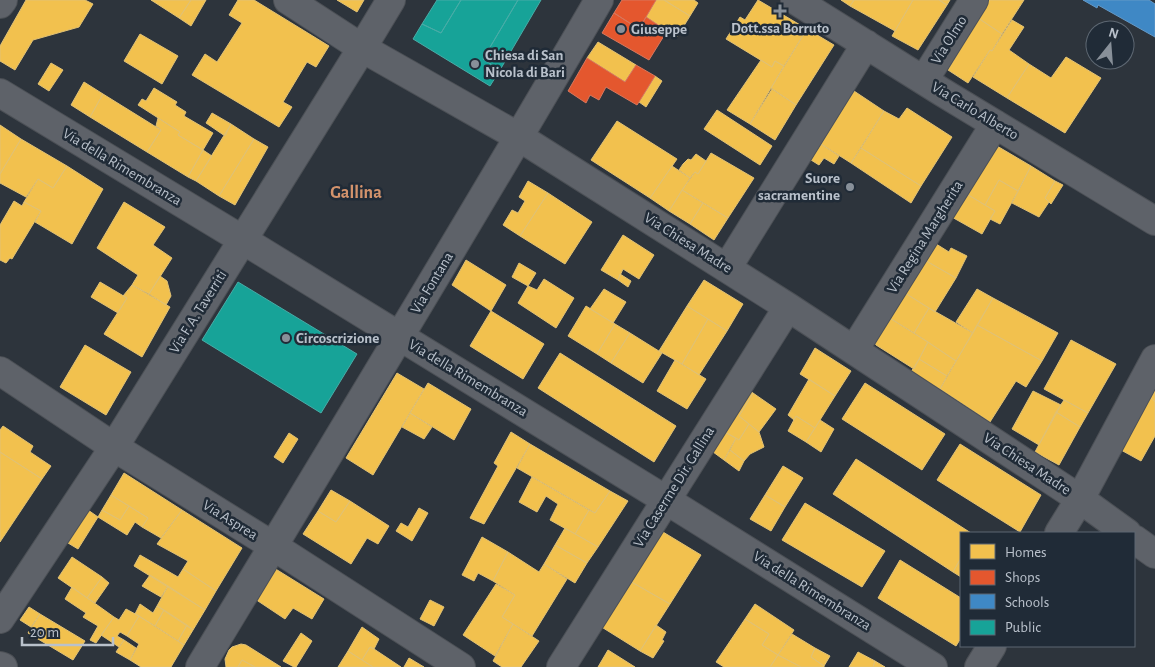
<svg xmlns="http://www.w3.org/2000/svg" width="1155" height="667" font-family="'Alegreya Sans',sans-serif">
<rect width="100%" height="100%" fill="#2d343c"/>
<path fill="#f2c14e" stroke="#e1c174" d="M 26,0 L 85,0 L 93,4 L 79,27 L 33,40 L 15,70 L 0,61 L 0,46 Z
M 151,0 L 191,0 L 179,18 Z
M 191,0 L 206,0 L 191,26 L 179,18 Z
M 238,0 L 254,0 L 329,46 L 316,67 L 307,62 L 283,102 L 292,107 L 279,127 L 192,75 L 205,54 L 217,62 L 242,23 L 229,15 Z
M 337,0 L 364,0 L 357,12 Z
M 656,0 L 664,0 L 690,16 L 677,37 L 646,17 Z
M 664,0 L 694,0 L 698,3 L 690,16 Z
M 758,0 L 807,29 L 784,66 L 775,61 L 772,67 L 726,39 L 740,17 L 745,20 Z
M 841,0 L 854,0 L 850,6 Z
M 854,0 L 913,0 L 895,31 L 850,6 Z
M 913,0 L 939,0 L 947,5 L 918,50 L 892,36 Z
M 939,0 L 950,0 L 947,5 Z
M 989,0 L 1024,0 L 1002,34 L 978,18 Z
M 978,18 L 1002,34 L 992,51 L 990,50 L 968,83 L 948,70 Z
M 1012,20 L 1024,27 L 1009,50 L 1029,64 L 1007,98 L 973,77 L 990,50 L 992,51 Z
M 807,29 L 834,45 L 796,105 L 771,88 Z
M 140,34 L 178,56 L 162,84 L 124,61 Z
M 598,42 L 636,65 L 625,82 L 587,58 Z
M 1066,57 L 1101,78 L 1065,133 L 1007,98 L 1029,64 L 1051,78 Z
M 761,60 L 772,67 L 775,61 L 784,66 L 750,124 L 727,110 Z
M 51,63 L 63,70 L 49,91 L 38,84 Z
M 655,76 L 662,81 L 646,107 L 639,102 Z
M 84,82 L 103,94 L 90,117 L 71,105 Z
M 154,88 L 177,102 L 175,105 L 186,112 L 184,116 L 213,133 L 203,150 L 178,135 L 180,132 L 138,105 L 142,99 L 146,101 Z
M 772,89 L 796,105 L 775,140 L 750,124 Z
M 854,91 L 884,111 L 851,163 L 821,144 Z
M 103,94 L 161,130 L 147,152 L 90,117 Z
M 907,108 L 952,137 L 921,186 L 861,148 L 884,111 L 899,119 Z
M 717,110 L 772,146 L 760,165 L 704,129 Z
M 212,113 L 231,124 L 225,136 L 206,123 Z
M 158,118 L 180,132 L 178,135 L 203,150 L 188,177 L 147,152 L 161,130 L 156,126 Z
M 617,121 L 677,159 L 650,198 L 591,160 Z
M 231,124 L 254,139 L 219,196 L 196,181 Z
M 0,125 L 21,139 L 0,174 Z
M 21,139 L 67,166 L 53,188 L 38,179 L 26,197 L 0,183 L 0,174 Z
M 254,139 L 268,147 L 235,205 L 219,196 Z
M 821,144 L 839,156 L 834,164 L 824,158 L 819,165 L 811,160 Z
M 997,146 L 1031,166 L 1018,191 L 999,180 L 985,205 L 965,193 Z
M 861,148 L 921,186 L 911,203 L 851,163 Z
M 203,150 L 212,156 L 196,181 L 188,177 Z
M 711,153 L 754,178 L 728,218 L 682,190 L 695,172 L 698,174 Z
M 696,154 L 706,161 L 698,174 L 695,172 L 690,178 L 679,170 L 683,164 L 688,159 L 691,160 Z
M 67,166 L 103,189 L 72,244 L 35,222 L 41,211 L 24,202 L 38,179 L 53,188 Z
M 672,166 L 690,178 L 669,211 L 650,198 Z
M 1031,166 L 1055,181 L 1045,198 L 1049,202 L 1039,217 L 1012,203 Z
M 999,180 L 1018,191 L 1000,224 L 990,219 L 995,211 L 985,205 Z
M 528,181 L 548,193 L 520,236 L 503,225 L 512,210 L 518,213 L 525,201 L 519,197 Z
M 1055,181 L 1063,185 L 1051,204 L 1045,198 Z
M 682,190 L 703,203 L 690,224 L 669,211 Z
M 548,193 L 592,222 L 565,264 L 520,236 Z
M 965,193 L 995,211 L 982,234 L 950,216 Z
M 14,201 L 22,206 L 24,202 L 41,211 L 12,259 L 10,258 L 6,263 L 0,260 L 0,225 Z
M 124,202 L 165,227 L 153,245 L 172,258 L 149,294 L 132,285 L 138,275 L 97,248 Z
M 703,203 L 728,218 L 714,240 L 690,224 Z
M 623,235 L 654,255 L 639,279 L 623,269 L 618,280 L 601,270 Z
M 933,242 L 949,252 L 951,248 L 967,256 L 956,278 L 921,258 Z
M 921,258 L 956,278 L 935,312 L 900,290 Z
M 466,260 L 506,285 L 491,311 L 452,285 Z
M 519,263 L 536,273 L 528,286 L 512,277 Z
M 620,274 L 631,281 L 628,287 L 618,280 Z
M 160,276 L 167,281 L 171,296 L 166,305 L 149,294 Z
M 544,279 L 574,298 L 556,328 L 518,303 L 528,286 L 537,290 Z
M 704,280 L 743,304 L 727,331 L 687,306 Z
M 100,282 L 127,298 L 118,313 L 91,297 Z
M 132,285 L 170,307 L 142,357 L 104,334 L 127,298 L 123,296 Z
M 897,288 L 929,308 L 914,333 L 888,317 Z
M 604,289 L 626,302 L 613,323 L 590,309 Z
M 977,289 L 993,298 L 973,333 L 956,322 Z
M 993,298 L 1058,333 L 1042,361 L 977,325 Z
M 586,306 L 615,324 L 597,354 L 568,336 Z
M 687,306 L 708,319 L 682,364 L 659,351 Z
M 929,308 L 973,333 L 956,361 L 914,333 Z
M 491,311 L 544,344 L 523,379 L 470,346 Z
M 888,317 L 928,342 L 914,369 L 876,345 L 874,341 Z
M 708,319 L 727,331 L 699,375 L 682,364 Z
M 615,324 L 630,333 L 611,363 L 597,354 Z
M 977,325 L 1042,361 L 1026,387 L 1016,381 L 990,422 L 940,389 Z
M 630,333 L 662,353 L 643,383 L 611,363 Z
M 1071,340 L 1116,364 L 1088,413 L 1044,389 Z
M 928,342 L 956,361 L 947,376 L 919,359 Z
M 85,345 L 131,372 L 106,415 L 60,387 Z
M 815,348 L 851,371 L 835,396 L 800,374 Z
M 560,353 L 676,426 L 654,462 L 538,388 Z
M 919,359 L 947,376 L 940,389 L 911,372 Z
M 675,360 L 706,379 L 687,409 L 657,391 Z
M 397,373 L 424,389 L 373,475 L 346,458 Z
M 809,379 L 835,396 L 815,428 L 796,416 L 794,420 L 788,415 Z
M 1155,379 L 1155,402 L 1144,391 Z
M 428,383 L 471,409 L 454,440 L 410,413 Z
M 865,383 L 945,434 L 922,470 L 842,419 Z
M 745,388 L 753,393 L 739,416 L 749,424 L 739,440 L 721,430 Z
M 1033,391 L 1061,405 L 1039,445 L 1012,429 Z
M 1144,391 L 1155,402 L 1155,436 L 1141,461 L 1121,450 Z
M 753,393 L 776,409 L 759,432 L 739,416 Z
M 1064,400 L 1088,413 L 1080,427 L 1056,412 Z
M 1056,412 L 1080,427 L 1059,465 L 1035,452 Z
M 410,413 L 432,427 L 424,439 L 402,427 Z
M 796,416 L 815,428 L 806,442 L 788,431 Z
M 820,420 L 834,429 L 821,452 L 806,442 Z
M 749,424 L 759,432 L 764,447 L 750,454 L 744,461 L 730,450 L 736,438 L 739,440 Z
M 3,426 L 33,446 L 30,452 L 51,466 L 42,479 L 0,452 L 0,430 Z
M 721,430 L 736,438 L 724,460 L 709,449 Z
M 511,432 L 530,444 L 484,524 L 470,518 L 498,466 L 494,463 Z
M 289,433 L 298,439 L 283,463 L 274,457 Z
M 530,444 L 610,491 L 595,513 L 517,468 Z
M 960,444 L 1041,495 L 1020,532 L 937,480 Z
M 730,450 L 744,461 L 739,471 L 724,460 Z
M 0,452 L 42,479 L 0,542 Z
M 856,459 L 971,533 L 961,533 L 961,558 L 953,572 L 833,494 Z
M 783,466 L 803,478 L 785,507 L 765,495 Z
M 124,473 L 182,510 L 161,538 L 142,527 L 148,518 L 111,495 Z
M 532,477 L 589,510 L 575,534 L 550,520 L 558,504 L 546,496 L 537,512 L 519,502 Z
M 331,490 L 350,501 L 336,522 L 318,511 Z
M 610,491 L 628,501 L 598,547 L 575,534 L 589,510 L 595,513 Z
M 111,495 L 129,506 L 120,520 L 102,510 Z
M 765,495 L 785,507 L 771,531 L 750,519 Z
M 350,501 L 389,526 L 378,544 L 367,538 L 351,564 L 303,534 L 318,511 L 336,522 Z
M 805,503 L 885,551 L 862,587 L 782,540 Z
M 129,506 L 148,518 L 142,527 L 135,522 L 127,535 L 98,517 L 78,549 L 68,543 L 88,510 L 98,517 L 102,510 L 120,520 Z
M 419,508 L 428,513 L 412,541 L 396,531 L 401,523 L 408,527 Z
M 182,510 L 242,548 L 216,591 L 183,569 L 188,561 L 157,544 Z
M 565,528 L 598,547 L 587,563 L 555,545 Z
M 658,529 L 701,555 L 670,604 L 628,580 Z
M 482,537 L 508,552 L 493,581 L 478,573 L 474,581 L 462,575 Z
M 555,545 L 587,563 L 575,583 L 544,564 Z
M 508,552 L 539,572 L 544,564 L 567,579 L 532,636 L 502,617 L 515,595 L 493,581 Z
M 140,555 L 178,577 L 183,569 L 216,591 L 205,610 L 134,566 Z
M 72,557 L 102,577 L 87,598 L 58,578 Z
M 961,558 L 961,577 L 953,572 Z
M 900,560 L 961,598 L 961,638 L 956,646 L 878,598 Z
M 274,568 L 324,599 L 312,619 L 293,608 L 285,619 L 255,599 Z
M 150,575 L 168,586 L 161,597 L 142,586 Z
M 102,577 L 109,583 L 95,603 L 87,598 Z
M 628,580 L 670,604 L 640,651 L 600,626 Z
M 496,584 L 515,595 L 502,617 L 513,624 L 495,656 L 463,635 Z
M 168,586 L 205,610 L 193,630 L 157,606 Z
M 72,587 L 114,617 L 96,643 L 90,640 L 98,626 L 83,617 L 86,613 L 65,599 Z
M 430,600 L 444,607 L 434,626 L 420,619 Z
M 140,604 L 153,613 L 157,606 L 164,610 L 155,626 L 135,614 Z
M 755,604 L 794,630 L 778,655 L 762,645 L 769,634 L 745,619 Z
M 29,607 L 40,614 L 31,627 L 20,620 Z
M 126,609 L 139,616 L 127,636 L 120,632 L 117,636 L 124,640 L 119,647 L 101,635 L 114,617 L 119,620 Z
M 164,610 L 187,625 L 178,641 L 155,626 Z
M 40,614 L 85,641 L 73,660 L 28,633 Z
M 139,616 L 184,645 L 171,667 L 141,667 L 130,660 L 139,644 L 127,636 Z
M 745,619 L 769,634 L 762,645 L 778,655 L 770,667 L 724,667 L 716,662 Z
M 513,624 L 539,641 L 521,667 L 502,667 L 493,661 Z
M 187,625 L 193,630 L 184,645 L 178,641 Z
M 656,625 L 666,632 L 662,640 L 664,641 L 653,658 L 640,651 Z
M 362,627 L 379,639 L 374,649 L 370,647 L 362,660 L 348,651 Z
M 301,633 L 312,641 L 296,667 L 294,667 L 283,661 Z
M 792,634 L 815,648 L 811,657 L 824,666 L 824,667 L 801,667 L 778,655 Z
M 124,640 L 136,648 L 130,660 L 116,652 Z
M 241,644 L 246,645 L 281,667 L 255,667 L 242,660 L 238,667 L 226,667 L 225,659 L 229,650 L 232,647 Z
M 370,647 L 374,649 L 401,667 L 373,667 L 362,660 Z
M 815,648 L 830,656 L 824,666 L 811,657 Z
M 608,650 L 635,667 L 598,667 Z
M 348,651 L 362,660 L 373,667 L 338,667 Z
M 858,652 L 875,661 L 873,667 L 849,667 Z
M 778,655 L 801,667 L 770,667 Z
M 409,658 L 424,667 L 404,667 Z
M 242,660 L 255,667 L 238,667 Z
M 875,661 L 885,667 L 873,667 Z"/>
<path fill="#e4572e" stroke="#d7775d" d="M 622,0 L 656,0 L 639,29 L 614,13 Z
M 614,13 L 639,29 L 646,17 L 667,31 L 649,60 L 602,33 Z
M 587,58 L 625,82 L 636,65 L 655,76 L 639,102 L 637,105 L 606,87 L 599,100 L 590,95 L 586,103 L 568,91 Z"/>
<path fill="#3f88c5" stroke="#6499c7" d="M 1083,0 L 1149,0 L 1155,4 L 1155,37 L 1098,5 L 1097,8 Z"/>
<path fill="#17a398" stroke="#48aca7" d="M 437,0 L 461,0 L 441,33 L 422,24 Z
M 461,0 L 518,0 L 483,59 L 500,70 L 490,86 L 413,39 L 422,24 L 441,33 Z
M 518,0 L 541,0 L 500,70 L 483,59 Z
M 238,282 L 357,354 L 321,413 L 202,340 Z"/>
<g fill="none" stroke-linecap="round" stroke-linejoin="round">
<defs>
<path id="minor" d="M 288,0 L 362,48 L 519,137 L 788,307 L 1080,499 L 1127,533
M 795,0 L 942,92 L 1155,221
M 0,4 L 3,0
M 924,80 L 974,0
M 0,93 L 243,240 L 666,500 L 933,667
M 727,268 L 866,44
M 854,350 L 995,124
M 0,371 L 114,447 L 273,546 L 461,667
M 1059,533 L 1080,499 L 1155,359
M 1134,539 L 1155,554
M 0,619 L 114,447 L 362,48 L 391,0
M 0,666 L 3,667
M 200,667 C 334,445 469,224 599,0
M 561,667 L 788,307
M 979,667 L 992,646"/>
</defs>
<use href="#minor" stroke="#4c5056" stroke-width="30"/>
<use href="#minor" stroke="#5e6269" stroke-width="28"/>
</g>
<g fill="#889099" stroke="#202b37" stroke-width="2">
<path d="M777.5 3.5h5v5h5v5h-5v5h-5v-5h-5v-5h5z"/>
<circle cx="621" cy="29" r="5"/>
<circle cx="475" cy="64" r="5"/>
<circle cx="850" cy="187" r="5"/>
<circle cx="286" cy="338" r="5"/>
</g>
<g text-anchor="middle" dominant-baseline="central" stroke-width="5" stroke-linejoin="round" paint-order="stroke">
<g font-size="15" font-weight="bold" fill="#b9c1cb" stroke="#202b37" text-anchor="start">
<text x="780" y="28" text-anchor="middle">Dott.ssa Borruto</text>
<text x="631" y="29">Giuseppe</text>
<text x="485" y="55">Chiesa di San<tspan x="485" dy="17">Nicola di Bari</tspan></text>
<text x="840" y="178" text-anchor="end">Suore<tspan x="840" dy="17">sacramentine</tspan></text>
<text x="296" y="338">Circoscrizione</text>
</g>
<g font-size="15" fill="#b9c1cb" stroke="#202b37">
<text transform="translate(949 40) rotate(-58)">Via Olmo</text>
<text transform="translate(975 111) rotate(31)">Via Carlo Alberto</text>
<text transform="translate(122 167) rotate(31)">Via della Rimembranza</text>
<text transform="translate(925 237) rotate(-58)">Via Regina Margherita</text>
<text transform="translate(688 243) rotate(32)">Via Chiesa Madre</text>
<text transform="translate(432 283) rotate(-59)">Via Fontana</text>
<text transform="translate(198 312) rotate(-58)">Via F. A. Taverriti</text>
<text transform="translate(468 378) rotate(31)">Via della Rimembranza</text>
<text transform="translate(1027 464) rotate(33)">Via Chiesa Madre</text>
<text transform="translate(674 487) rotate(-58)">Via Caserme Dir. Gallina</text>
<text transform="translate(230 520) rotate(32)">Via Asprea</text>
<text transform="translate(812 591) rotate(32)">Via della Rimembranza</text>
</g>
<g font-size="18" font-weight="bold" fill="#d3936c" stroke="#202b37">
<text x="356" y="193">Gallina</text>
</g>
</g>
<rect x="960" y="532" width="175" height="115" fill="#202b37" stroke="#5d6772"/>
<rect x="970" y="544" width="25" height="15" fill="#f2c14e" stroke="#5d6772"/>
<text x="1005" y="557" font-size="15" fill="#b9c1cb">Homes</text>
<rect x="970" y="570" width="25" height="15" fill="#e4572e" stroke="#5d6772"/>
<text x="1005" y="582" font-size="15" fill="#b9c1cb">Shops</text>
<rect x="970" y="594" width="25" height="15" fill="#3f88c5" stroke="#5d6772"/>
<text x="1005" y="607" font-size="15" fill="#b9c1cb">Schools</text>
<rect x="970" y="620" width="25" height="15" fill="#17a398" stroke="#5d6772"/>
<text x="1005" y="632" font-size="15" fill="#b9c1cb">Public</text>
<g transform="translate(1110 45) rotate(17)"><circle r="24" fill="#202b37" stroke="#5d6772"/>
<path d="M0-4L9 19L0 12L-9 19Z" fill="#889099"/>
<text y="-8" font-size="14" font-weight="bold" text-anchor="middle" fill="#b9c1cb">N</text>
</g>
<path d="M22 637v8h91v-8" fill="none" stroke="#b9c1cb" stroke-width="2.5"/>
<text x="30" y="637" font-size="15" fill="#b9c1cb" stroke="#202b37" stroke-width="4" paint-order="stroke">20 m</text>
</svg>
